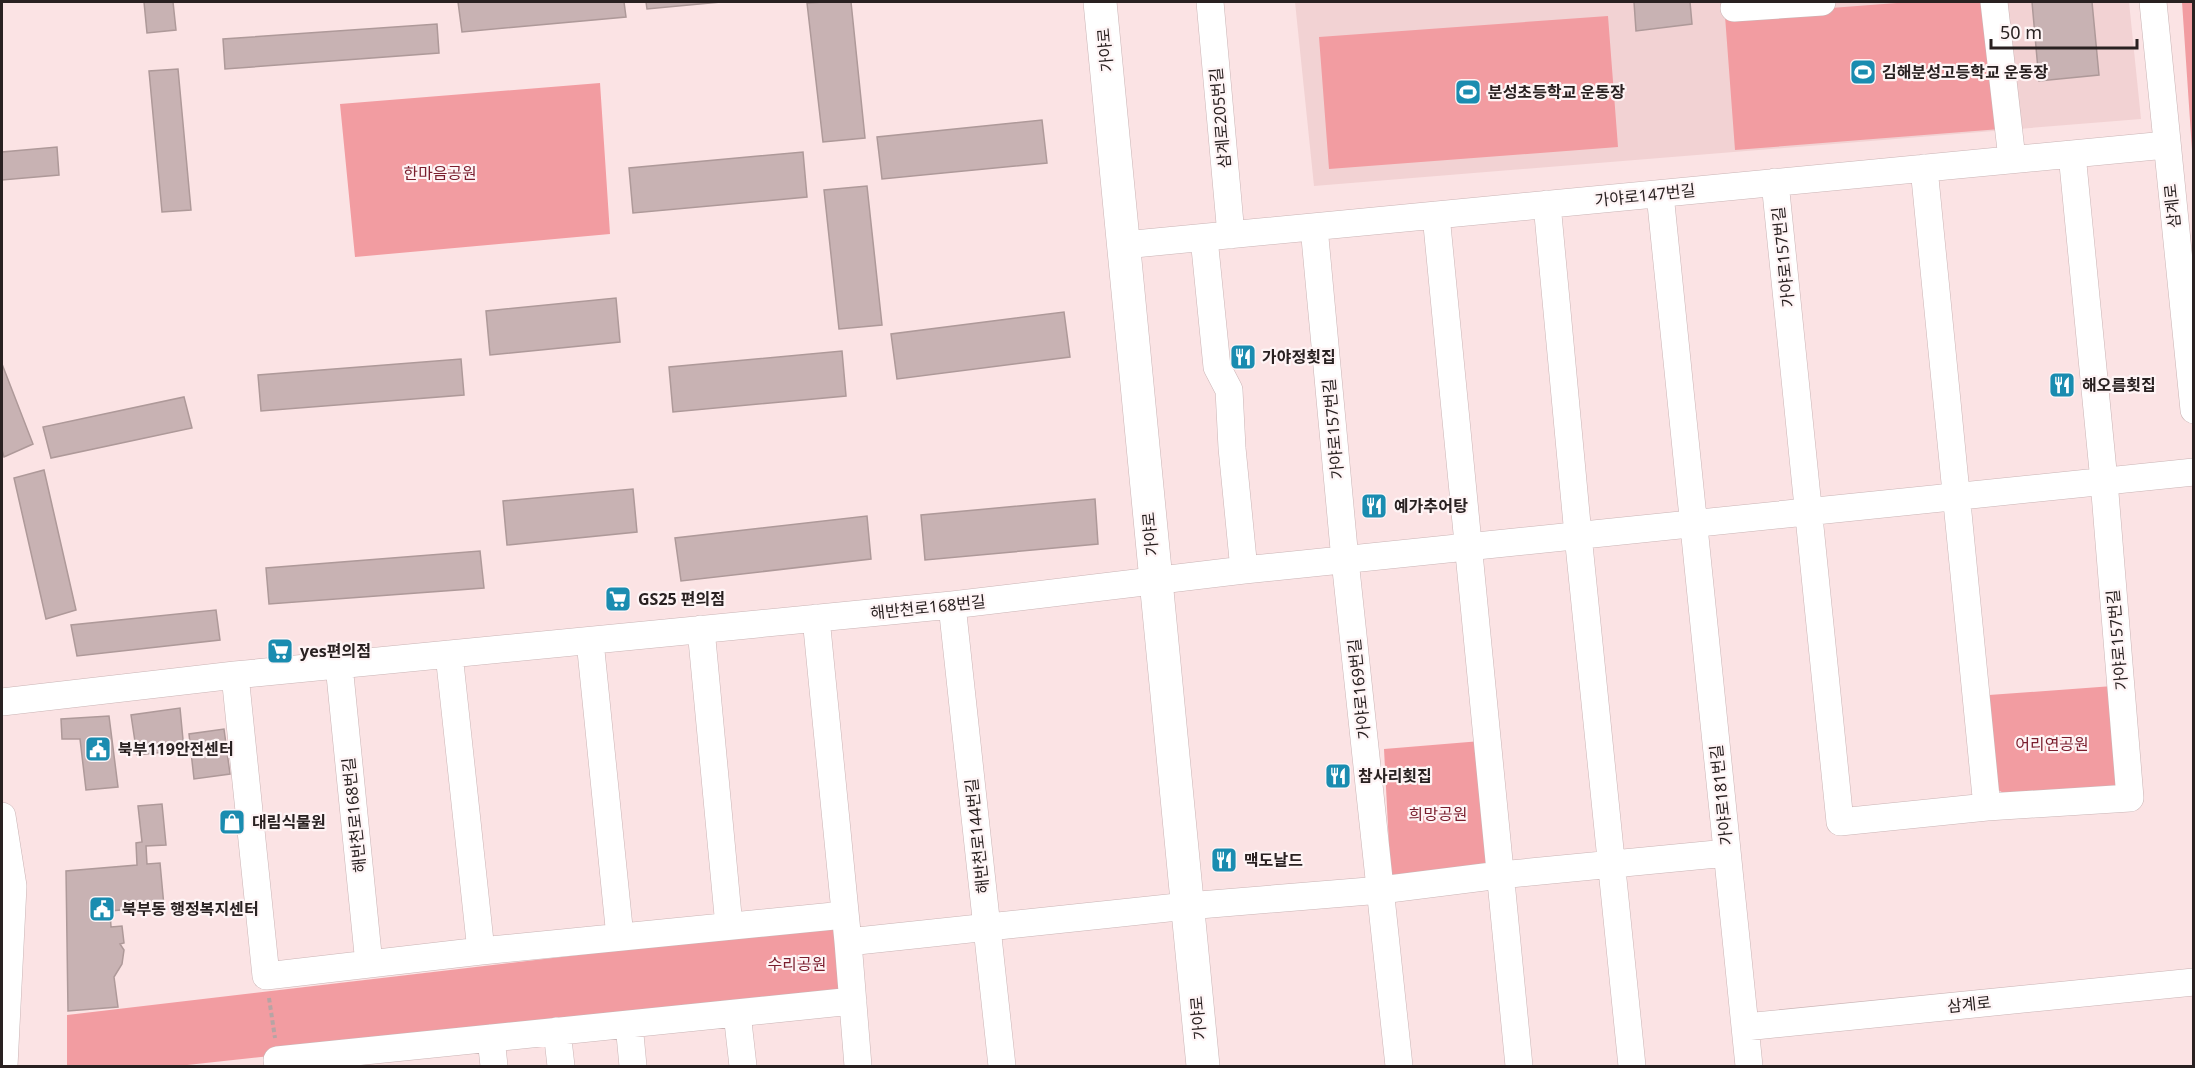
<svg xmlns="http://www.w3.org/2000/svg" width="2195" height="1068" font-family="'Noto Sans','Noto Sans KR',sans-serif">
<rect width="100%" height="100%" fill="#fbe3e4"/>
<path fill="#f2d2d3" d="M 1295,2 L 2129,2 L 2141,119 L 1314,186 Z"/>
<path fill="#f29ca1" d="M 1910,2 L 1990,2 L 2000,129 L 1735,150 L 1725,16 Z
M 2182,2 L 2193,2 L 2193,165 Z
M 1608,16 L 1618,147 L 1329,169 L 1319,37 Z
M 600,83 L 610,234 L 355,257 L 340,104 Z
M 2113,686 L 2120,793 L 2017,800 L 1996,789 L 1989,695 Z
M 1481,741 L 1494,872 L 1391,884 L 1384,749 Z
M 835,925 L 841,994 L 178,1066 L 67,1066 L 67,1015 Z"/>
<path fill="#c8b2b3" stroke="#ae9999" stroke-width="1.5" d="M 144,2 L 173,2 L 176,30 L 147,33 Z
M 458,2 L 624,2 L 626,17 L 462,32 Z
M 646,2 L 721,2 L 647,9 Z
M 824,2 L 851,2 L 865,138 L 823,142 L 807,3 Z
M 1634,2 L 1690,2 L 1692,24 L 1636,31 Z
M 2032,2 L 2092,2 L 2099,75 L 2039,81 Z
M 437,24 L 439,53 L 225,69 L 223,39 Z
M 178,69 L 191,210 L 162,212 L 149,71 Z
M 1042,120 L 1047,163 L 882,179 L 877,137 Z
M 57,147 L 59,175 L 2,180 L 2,152 Z
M 803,152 L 807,197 L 633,213 L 629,168 Z
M 867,186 L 882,325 L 839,329 L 824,190 Z
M 616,298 L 620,342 L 490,355 L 486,311 Z
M 1064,312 L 1070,357 L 897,379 L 891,334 Z
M 842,351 L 846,396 L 673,412 L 669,367 Z
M 461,359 L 464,395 L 261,411 L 258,375 Z
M 2,364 L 33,444 L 4,457 L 2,450 Z
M 184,397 L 192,428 L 51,458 L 43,427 Z
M 44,470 L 76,610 L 46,619 L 14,478 Z
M 633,489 L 637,532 L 507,545 L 503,501 Z
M 1095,499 L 1098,544 L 925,560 L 921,515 Z
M 867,516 L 871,559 L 681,581 L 675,538 Z
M 480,551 L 484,588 L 269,604 L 266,568 Z
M 216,610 L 220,640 L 77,656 L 71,625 Z
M 180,708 L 184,750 L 137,755 L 131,715 Z
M 109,716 L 118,787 L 86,790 L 80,739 L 62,739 L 61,719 Z
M 224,729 L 230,774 L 194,779 L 189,734 Z
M 162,804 L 166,845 L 146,846 L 147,864 L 160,863 L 164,906 L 110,911 L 111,927 L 122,926 L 124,943 L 120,944 L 124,950 L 122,964 L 114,977 L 118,1007 L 68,1011 L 66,871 L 137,865 L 136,843 L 142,842 L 138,806 Z"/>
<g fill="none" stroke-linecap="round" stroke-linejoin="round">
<defs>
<path id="minor" d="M 1210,2 L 1231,235
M 1994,2 L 2012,159
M 2153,2 L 2194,410
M 1734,8 L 1822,2
M 1924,168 L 1987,807
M 1775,182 L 1840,822 L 1987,807 L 2130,798 L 2104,481 L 2072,154
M 1660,194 L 1749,1066
M 1547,204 L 1578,535 L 1632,1066
M 1436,215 L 1519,1066
M 1314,227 L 1345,560 L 1399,1066
M 1204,238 L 1217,367 L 1229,390 L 1232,448 L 1244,570
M 1124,245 L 2166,145
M 952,605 L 1002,1066
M 816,618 L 848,942 L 858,1066
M 701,629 L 729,926
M 590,641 L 620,937
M 449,654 L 481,951
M 339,665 L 369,964
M 235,675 L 266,976 L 481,951 L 844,915
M 2,702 L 235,675 L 952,605 L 1244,570 L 2194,472
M 2,816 L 13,886 L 4,1066
M 848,942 L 1187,906 L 1381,890 L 1500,875 L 1727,853
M 737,1013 L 743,1066
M 629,1024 L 633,1066
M 1745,1027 L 2194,982
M 557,1031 L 561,1066
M 491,1038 L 494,1066
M 278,1066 L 277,1060 L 853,1001"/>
<path id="major" d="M 1100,2 L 1203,1066"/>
</defs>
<use href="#minor" stroke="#cab4b5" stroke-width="28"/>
<use href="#major" stroke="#cab4b5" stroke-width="34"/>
<path stroke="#b7a4a4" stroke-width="4" stroke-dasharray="4.5 3" stroke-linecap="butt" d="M 269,998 L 275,1038"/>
<use href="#minor" stroke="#fff" stroke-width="27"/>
<use href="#major" stroke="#fff" stroke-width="33"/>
</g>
<defs>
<symbol id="stadium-square" viewBox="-11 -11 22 22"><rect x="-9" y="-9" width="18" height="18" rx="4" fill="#1a8cb0" stroke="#fef4f5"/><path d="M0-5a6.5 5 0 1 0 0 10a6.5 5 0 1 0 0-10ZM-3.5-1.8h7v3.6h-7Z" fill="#fff"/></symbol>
<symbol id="restaurant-square" viewBox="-11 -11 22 22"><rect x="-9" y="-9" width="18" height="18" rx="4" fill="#1a8cb0" stroke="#fef4f5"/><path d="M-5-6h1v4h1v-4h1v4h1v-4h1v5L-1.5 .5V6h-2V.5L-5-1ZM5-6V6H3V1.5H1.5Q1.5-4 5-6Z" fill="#fff"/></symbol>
<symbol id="supermarket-square" viewBox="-11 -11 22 22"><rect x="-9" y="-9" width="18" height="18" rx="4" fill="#1a8cb0" stroke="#fef4f5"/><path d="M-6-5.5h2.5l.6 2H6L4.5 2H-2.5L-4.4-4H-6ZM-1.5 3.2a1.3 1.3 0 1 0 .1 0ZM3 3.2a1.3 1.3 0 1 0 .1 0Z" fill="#fff"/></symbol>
<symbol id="civic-square" viewBox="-11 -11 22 22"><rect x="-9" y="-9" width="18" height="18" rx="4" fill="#1a8cb0" stroke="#fef4f5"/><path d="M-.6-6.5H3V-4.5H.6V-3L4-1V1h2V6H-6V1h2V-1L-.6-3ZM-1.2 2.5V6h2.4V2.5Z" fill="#fff"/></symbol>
<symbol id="shop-square" viewBox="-11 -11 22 22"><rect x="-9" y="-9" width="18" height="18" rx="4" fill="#1a8cb0" stroke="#fef4f5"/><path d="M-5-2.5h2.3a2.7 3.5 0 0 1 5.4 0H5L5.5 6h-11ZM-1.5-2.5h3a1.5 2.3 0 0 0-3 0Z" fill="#fff"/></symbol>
</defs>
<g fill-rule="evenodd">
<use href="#stadium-square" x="1848" y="57" width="30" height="30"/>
<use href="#stadium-square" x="1453" y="77" width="30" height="30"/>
<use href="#restaurant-square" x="1228" y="342" width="30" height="30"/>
<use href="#restaurant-square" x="2047" y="370" width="30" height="30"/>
<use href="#restaurant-square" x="1359" y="491" width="30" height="30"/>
<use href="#supermarket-square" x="603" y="584" width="30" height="30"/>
<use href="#supermarket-square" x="265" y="636" width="30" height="30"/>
<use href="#civic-square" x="83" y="734" width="30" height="30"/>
<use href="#restaurant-square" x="1323" y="761" width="30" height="30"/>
<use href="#shop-square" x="217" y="807" width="30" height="30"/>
<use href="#restaurant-square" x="1209" y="845" width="30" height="30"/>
<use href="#civic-square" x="87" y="894" width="30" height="30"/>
</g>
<g text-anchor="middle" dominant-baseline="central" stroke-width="4.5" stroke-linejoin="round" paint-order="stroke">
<g font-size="16" fill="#292121" stroke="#fef4f5">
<text transform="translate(1105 50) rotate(-95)">가야로</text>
<text transform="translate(1220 118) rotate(-95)">삼계로205번길</text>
<text transform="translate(1645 195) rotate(-6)">가야로147번길</text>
<text transform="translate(2172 206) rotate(-96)">삼계로</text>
<text transform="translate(1783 257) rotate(-96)">가야로157번길</text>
<text transform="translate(1333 429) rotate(-95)">가야로157번길</text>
<text transform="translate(1150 534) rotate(-95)">가야로</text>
<text transform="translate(928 607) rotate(-6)">해반천로168번길</text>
<text transform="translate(2117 640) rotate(-95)">가야로157번길</text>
<text transform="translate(1359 689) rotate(-96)">가야로169번길</text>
<text transform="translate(1721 795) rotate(-96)">가야로181번길</text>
<text transform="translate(354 815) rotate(-96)">해반천로168번길</text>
<text transform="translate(977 836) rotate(-96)">해반천로144번길</text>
<text transform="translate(1969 1004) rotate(-6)">삼계로</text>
<text transform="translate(1198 1018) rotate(-95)">가야로</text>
</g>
<g font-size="16" font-weight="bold" fill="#292121" stroke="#fef4f5" text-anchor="start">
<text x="1882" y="72">김해분성고등학교 운동장</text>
<text x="1488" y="92">분성초등학교 운동장</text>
<text x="1262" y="357">가야정횟집</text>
<text x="2082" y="385">해오름횟집</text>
<text x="1394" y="506">예가추어탕</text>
<text x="638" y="599">GS25 편의점</text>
<text x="300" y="651">yes편의점</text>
<text x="118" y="749">북부119안전센터</text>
<text x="1358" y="776">참사리횟집</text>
<text x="252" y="822">대림식물원</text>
<text x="1244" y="860">맥도날드</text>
<text x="122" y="909">북부동 행정복지센터</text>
</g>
<g font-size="16" fill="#7a1d2d" stroke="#fef4f5">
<text x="440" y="173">한마음공원</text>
<text x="2052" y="744">어리연공원</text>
<text x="1438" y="814">희망공원</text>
<text x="797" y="964">수리공원</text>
</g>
</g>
<rect width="2195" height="1068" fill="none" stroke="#292121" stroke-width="6"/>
<path d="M1991 39v9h146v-9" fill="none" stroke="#292121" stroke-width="3"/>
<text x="2000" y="39" font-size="18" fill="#292121" stroke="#fef4f5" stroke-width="4.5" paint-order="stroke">50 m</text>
</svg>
